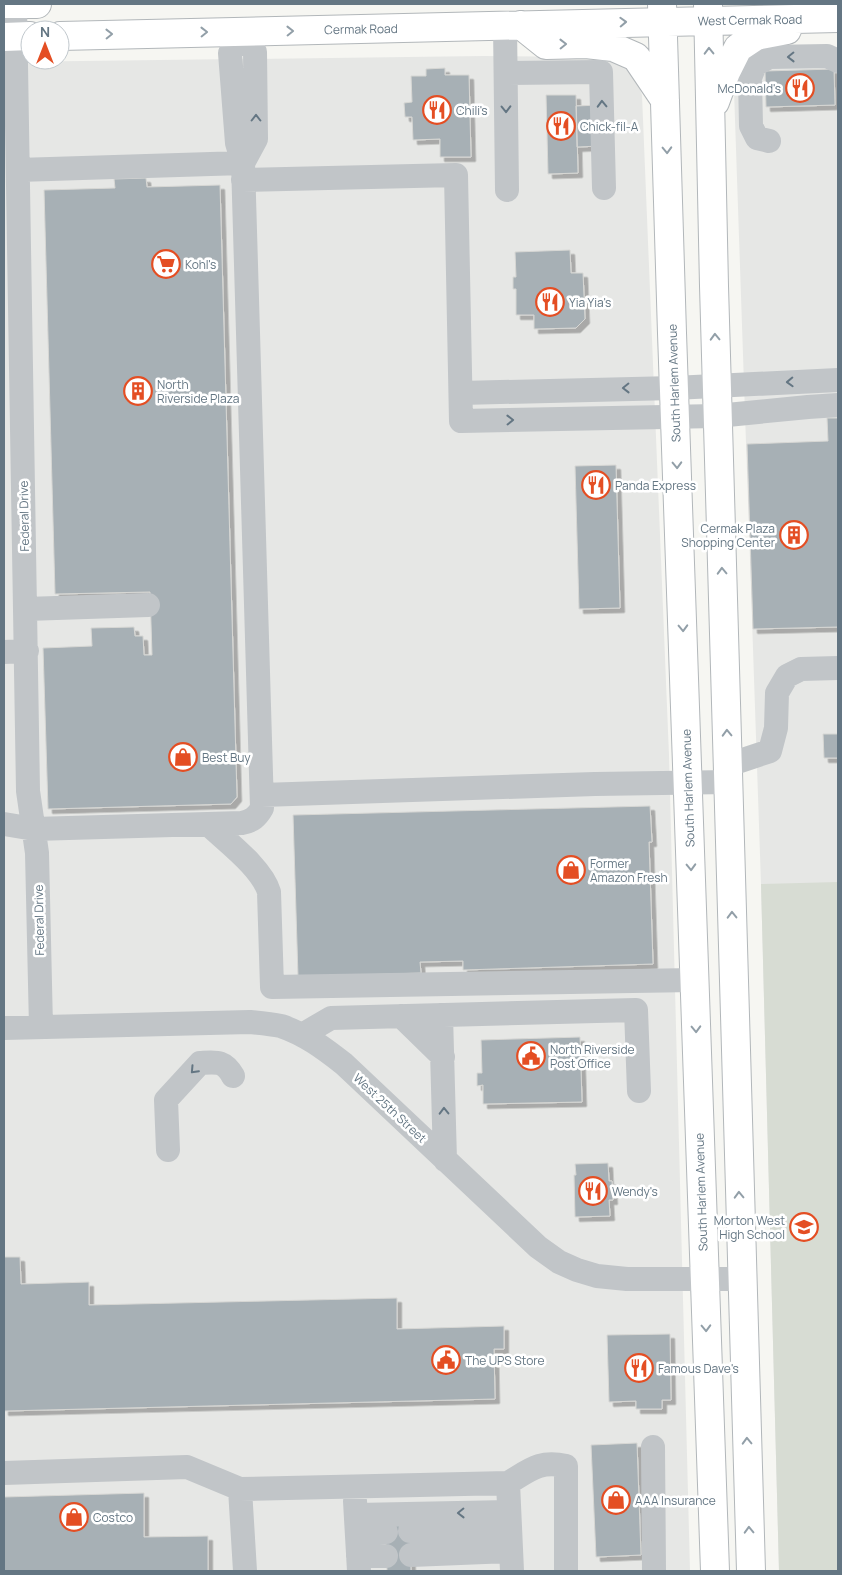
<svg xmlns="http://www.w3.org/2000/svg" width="842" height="1575" font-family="Manrope,sans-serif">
<defs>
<filter id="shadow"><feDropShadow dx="4.5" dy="4.5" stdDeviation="0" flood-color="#0004"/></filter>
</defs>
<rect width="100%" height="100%" fill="#f6f6f2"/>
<path fill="#e6e7e5" d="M 838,47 L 838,1571 L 779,1571 L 761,884 L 734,90 L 736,77 L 761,49 Z
M 484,56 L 598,57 L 620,62 L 630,70 L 637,80 L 642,95 L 669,755 L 690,1571 L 4,1571 L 4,62 Z"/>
<path fill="#d7dcd3" d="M 838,882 L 838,1571 L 779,1571 L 761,884 Z"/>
<path fill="#a7b0b5" stroke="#d7d7d4" filter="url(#shadow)" d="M 445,68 L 445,75 L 469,75 L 471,157 L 440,157 L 440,139 L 413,140 L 412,117 L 405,117 L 404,103 L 412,102 L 411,76 L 426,76 L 426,69 Z
M 834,69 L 835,105 L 766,107 L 765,71 Z
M 546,95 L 576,95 L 578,173 L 548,174 Z
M 599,105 L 600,146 L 577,147 L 576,106 Z
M 146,178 L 147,187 L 220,185 L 237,797 L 231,804 L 48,809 L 43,648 L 92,646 L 91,628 L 134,627 L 135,636 L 143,636 L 144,655 L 152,655 L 150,592 L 55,594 L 44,190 L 115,188 L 114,179 Z
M 570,250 L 571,273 L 583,273 L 585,319 L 576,328 L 534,329 L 534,315 L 516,315 L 516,289 L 513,289 L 513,277 L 516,277 L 515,252 Z
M 827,418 L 838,418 L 838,627 L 753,629 L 747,444 L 828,441 Z
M 616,465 L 620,608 L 579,609 L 575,466 Z
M 823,734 L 838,734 L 838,758 L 824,758 Z
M 650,806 L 652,842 L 649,842 L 653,964 L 463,970 L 463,961 L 420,962 L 421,973 L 298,977 L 293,815 Z
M 580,1037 L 582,1102 L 483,1104 L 483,1085 L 477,1086 L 477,1073 L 482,1073 L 481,1040 Z
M 608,1163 L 609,1181 L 612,1181 L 613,1200 L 609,1200 L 610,1216 L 575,1217 L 574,1175 L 576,1175 L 575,1164 Z
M 4,1257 L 20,1257 L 21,1284 L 89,1282 L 89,1305 L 397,1298 L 397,1329 L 504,1326 L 504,1349 L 494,1349 L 495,1399 L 4,1411 Z
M 670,1334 L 671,1400 L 662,1400 L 662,1409 L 636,1409 L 636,1401 L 609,1402 L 607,1335 Z
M 637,1443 L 641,1555 L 596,1557 L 591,1445 Z
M 144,1493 L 144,1537 L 208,1536 L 208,1571 L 4,1571 L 4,1497 Z
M 410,1521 L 411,1571 L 387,1571 L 385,1522 Z"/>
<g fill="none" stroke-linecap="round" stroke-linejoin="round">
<defs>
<path id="major" d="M 4,4 L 37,4
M 662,4 L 672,333 L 715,1571
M 708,4 L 714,286 L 751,1571
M 521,25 L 546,45 L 586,44 L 613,47 L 636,57 L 665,100
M 60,36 L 838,18
M 4,37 L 30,36
M 715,102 L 726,72 L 738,48 L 756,36 L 787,30"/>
</defs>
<use href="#major" stroke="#b2b7ba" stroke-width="30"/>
<path stroke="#c1c5c8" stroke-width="24" d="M 15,4 L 28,791 L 37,853 L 41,1027
M 505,25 L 507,190
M 506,73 L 601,72 L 604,188
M 769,141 L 757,138 L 751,126 L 750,78 L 755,65 L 769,57 L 827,56 L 838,61
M 18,170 L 243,163
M 243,180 L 456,175 L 461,421 L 717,416 L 808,407 L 838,405
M 461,393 L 674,388 L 838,380
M 26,609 L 148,605
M 4,652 L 27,651
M 728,765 L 770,751 L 776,728 L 777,693 L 787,676 L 801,669 L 838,668
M 262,795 L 595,784 L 729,782
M 4,824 L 34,829 L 242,823 C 252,821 257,817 262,808 L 243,163 L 237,143 L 230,53 L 241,32 L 255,52 L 256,139 L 243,163
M 208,824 C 227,842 262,868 269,892 L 272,987 L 695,980
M 441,1015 L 445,1160
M 401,1016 L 443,1057
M 4,1028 L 250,1022 C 260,1023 271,1024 281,1026 C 305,1034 325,1049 344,1064 L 538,1247 L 559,1262 L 577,1270 L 597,1276 L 627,1279 L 742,1279
M 302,1035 L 331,1018 L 636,1010 L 639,1091
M 168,1150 L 166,1100 L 200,1063 C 216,1062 224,1060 233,1076
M 653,1447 L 654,1571
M 4,1473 L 187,1467 L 240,1489
M 508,1483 C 530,1470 539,1460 566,1466 L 566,1571
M 355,1501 L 359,1571
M 356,1515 L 509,1512
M 410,1531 L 510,1528
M 357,1533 L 386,1532
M 411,1555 L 511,1551
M 358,1556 L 386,1556
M 245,1571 L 240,1489 L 508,1483 L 512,1571"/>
<use href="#major" stroke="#fff" stroke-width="28"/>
</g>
<defs><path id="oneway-chevron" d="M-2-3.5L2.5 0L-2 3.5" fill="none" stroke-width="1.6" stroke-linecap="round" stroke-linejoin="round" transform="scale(1.25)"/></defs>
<g stroke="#929fa8">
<use href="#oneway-chevron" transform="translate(623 22) rotate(-2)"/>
<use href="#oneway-chevron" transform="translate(290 31) rotate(-1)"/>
<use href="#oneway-chevron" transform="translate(204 32) rotate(-1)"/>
<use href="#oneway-chevron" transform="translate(109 34) rotate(-1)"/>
<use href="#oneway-chevron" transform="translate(563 44) rotate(-1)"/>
<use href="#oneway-chevron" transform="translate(709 51) rotate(-91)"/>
<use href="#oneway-chevron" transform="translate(667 150) rotate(88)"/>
<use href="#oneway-chevron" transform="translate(715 337) rotate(-92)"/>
<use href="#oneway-chevron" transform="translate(677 465) rotate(88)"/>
<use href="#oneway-chevron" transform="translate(722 571) rotate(-92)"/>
<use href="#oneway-chevron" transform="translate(683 628) rotate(88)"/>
<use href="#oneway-chevron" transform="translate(727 733) rotate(-92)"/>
<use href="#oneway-chevron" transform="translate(691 867) rotate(88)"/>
<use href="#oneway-chevron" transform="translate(732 915) rotate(-91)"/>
<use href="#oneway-chevron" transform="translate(696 1029) rotate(88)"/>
<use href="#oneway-chevron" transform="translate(739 1195) rotate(-92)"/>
<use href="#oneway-chevron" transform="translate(706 1328) rotate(88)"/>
<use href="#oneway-chevron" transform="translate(747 1441) rotate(-92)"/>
<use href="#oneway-chevron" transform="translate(749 1530) rotate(-92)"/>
</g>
<g stroke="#647683">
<use href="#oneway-chevron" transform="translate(791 57) rotate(179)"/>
<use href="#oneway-chevron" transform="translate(602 104) rotate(-92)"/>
<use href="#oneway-chevron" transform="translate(506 109) rotate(89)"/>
<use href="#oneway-chevron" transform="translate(256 118) rotate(-90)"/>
<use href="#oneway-chevron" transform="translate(790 382) rotate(178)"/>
<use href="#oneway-chevron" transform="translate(626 388) rotate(179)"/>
<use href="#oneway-chevron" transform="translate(510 420) rotate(-1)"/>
<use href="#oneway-chevron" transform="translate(194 1070) rotate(133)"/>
<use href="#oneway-chevron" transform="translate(444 1111) rotate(-91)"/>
<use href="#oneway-chevron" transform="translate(461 1513) rotate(179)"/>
</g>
<defs>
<symbol id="restaurant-ring" viewBox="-11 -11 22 22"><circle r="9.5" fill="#fff" stroke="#e44e23" stroke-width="1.5"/><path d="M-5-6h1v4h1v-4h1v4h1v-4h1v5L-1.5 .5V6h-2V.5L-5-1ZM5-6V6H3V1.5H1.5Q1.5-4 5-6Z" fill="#e44e23"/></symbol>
<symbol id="supermarket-ring" viewBox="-11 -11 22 22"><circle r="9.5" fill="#fff" stroke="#e44e23" stroke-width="1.5"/><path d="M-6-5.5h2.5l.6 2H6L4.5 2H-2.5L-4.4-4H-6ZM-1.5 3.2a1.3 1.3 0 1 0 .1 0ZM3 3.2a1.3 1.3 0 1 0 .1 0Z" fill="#e44e23"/></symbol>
<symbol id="building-ring" viewBox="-11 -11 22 22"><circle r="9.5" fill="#fff" stroke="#e44e23" stroke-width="1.5"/><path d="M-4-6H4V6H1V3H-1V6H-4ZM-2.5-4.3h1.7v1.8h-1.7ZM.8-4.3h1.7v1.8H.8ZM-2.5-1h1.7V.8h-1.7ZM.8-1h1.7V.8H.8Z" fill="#e44e23"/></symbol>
<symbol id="shop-ring" viewBox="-11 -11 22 22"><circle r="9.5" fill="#fff" stroke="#e44e23" stroke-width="1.5"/><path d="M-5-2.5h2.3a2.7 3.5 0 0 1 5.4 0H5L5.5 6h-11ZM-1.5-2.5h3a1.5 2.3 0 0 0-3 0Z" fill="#e44e23"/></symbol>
<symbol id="civic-ring" viewBox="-11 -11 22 22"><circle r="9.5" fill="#fff" stroke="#e44e23" stroke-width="1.5"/><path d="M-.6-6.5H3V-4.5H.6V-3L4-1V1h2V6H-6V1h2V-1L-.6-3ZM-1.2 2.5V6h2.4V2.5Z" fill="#e44e23"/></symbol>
<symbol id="school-ring" viewBox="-11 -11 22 22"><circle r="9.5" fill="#fff" stroke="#e44e23" stroke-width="1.5"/><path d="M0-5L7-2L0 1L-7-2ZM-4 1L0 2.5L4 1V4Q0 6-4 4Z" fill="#e44e23"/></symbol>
</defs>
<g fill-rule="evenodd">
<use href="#restaurant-ring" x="784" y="72" width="32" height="32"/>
<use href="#restaurant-ring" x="421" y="94" width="32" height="32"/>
<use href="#restaurant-ring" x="545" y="110" width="32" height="32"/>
<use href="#supermarket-ring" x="150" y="248" width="32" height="32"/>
<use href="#restaurant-ring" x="534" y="286" width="32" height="32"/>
<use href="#building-ring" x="122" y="375" width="32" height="32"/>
<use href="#restaurant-ring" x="580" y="469" width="32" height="32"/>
<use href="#building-ring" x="778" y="519" width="32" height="32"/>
<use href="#shop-ring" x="167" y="741" width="32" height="32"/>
<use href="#shop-ring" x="555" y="854" width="32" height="32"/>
<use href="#civic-ring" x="515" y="1040" width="32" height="32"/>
<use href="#restaurant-ring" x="577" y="1175" width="32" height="32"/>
<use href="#school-ring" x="788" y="1211" width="32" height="32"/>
<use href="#civic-ring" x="430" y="1344" width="32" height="32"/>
<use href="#restaurant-ring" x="623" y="1352" width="32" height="32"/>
<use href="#shop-ring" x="600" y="1484" width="32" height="32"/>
<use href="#shop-ring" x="58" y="1501" width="32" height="32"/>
</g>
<g text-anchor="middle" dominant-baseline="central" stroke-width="5" stroke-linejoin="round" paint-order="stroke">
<g font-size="12" fill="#647683" stroke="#fff">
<text transform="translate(750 20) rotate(-1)">West Cermak Road</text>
<text transform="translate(361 29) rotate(-1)">Cermak Road</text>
<text transform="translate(674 383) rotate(-92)">South Harlem Avenue</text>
<text transform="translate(24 516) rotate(-91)">Federal Drive</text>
<text transform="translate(688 788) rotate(-92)">South Harlem Avenue</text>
<text transform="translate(39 920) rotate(-91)">Federal Drive</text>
<text transform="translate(390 1108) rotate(43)">West 25th Street</text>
<text transform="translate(701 1192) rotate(-92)">South Harlem Avenue</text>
</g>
<g font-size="12" fill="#647683" stroke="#fff" text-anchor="start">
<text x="781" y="88" text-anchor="end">McDonald's</text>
<text x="456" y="110">Chili's</text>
<text x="580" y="126">Chick-fil-A</text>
<text x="185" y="264">Kohl's</text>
<text x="569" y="302">Yia Yia's</text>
<text x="157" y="384">North<tspan x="157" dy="14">Riverside Plaza</tspan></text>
<text x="615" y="485">Panda Express</text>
<text x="775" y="528" text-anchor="end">Cermak Plaza<tspan x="775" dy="14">Shopping Center</tspan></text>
<text x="202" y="757">Best Buy</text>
<text x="590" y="863">Former<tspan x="590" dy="14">Amazon Fresh</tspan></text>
<text x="550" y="1049">North Riverside<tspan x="550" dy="14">Post Office</tspan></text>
<text x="612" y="1191">Wendy's</text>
<text x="785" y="1220" text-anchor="end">Morton West<tspan x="785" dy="14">High School</tspan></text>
<text x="465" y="1360">The UPS Store</text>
<text x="658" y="1368">Famous Dave's</text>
<text x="635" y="1500">AAA Insurance</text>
<text x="93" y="1517">Costco</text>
</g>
</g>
<rect width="842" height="1575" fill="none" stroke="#647683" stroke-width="10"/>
<g transform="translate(45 45)"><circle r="24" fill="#ffffff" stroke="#c1c8cd"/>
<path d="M0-4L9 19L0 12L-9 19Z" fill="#e44e23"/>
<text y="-8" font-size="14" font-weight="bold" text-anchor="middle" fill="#647683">N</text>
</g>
</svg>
